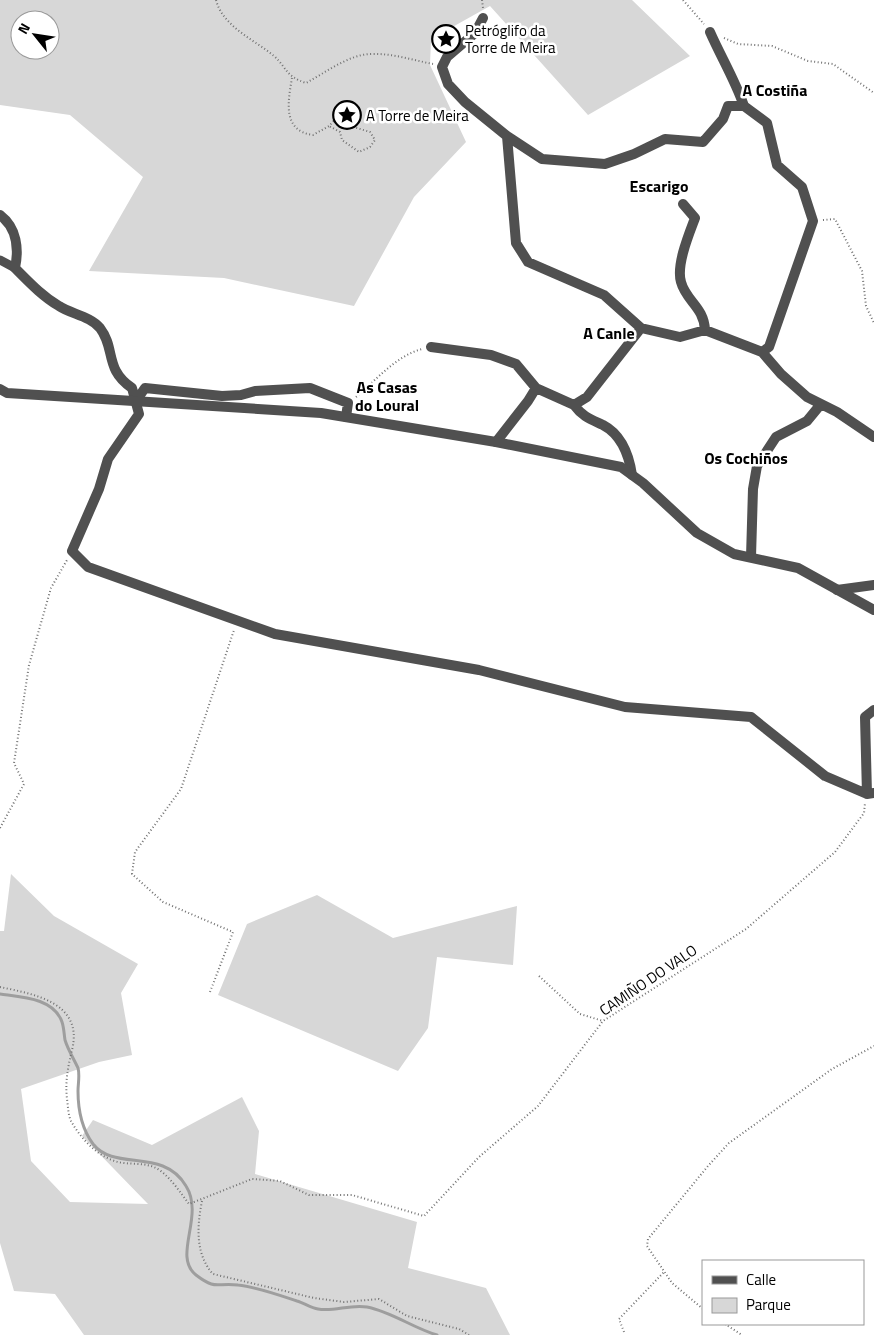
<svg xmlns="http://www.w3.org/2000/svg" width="874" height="1335" font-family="'Titillium Web',sans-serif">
<rect width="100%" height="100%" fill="#fff"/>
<path fill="#d7d7d7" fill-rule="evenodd" d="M 0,0 L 632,0 L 690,56 L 588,115 L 490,6 L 431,39 L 430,65 L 466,142 L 414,197 L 354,306 L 224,278 L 89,271 L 143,177 L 70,115 L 0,105 ZM 20,20 L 50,20 L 50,50 L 20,50 Z
M 11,874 L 54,916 L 138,964 L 121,993 L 132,1055 L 99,1062 L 21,1089 L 31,1161 L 70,1202 L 148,1204 L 82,1136 L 93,1120 L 152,1145 L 242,1097 L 259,1131 L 255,1174 L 417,1222 L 408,1268 L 486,1288 L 510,1335 L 84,1335 L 55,1294 L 14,1291 L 0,1243 L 0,931 L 4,931 Z
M 317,895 L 393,938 L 517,906 L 513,965 L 437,957 L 428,1028 L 398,1071 L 218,995 L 247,924 Z"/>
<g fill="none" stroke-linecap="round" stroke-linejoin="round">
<path stroke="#9e9e9e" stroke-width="3" d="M 0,994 C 21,997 54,998 62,1022 C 64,1028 64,1034 65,1040 C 68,1050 74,1059 78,1068 C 80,1075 78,1084 78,1091 C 78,1109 82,1129 93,1144 C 115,1172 163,1147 186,1186 C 205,1216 172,1256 196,1275 C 217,1291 216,1282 238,1285 C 257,1287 279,1295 297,1301 C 304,1303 311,1308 318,1309 C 334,1312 350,1304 367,1307 C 392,1312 413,1328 437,1335"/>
<path stroke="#727272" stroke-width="2" stroke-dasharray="1 2.5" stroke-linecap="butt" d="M 216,0 C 223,27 255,40 274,56 C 288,69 285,76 306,83 C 325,73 348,55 370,54 C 392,53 412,60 433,64
M 482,0 L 483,8
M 683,0 L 704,24
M 724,38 L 738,44 L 772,46 L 808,61 L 833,64 L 874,93
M 292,78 C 288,101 282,131 313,135 L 329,126 L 339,115 L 347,125 L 370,132 L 375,140 L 370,147 L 359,152 L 342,140 L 340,132 L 329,126
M 823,220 L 835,219 L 862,271 L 866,306 L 874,323
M 356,397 C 376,380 396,356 422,349
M 0,828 L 24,784 L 14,763 L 29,665 L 51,588 L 67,560
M 539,976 L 580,1014 L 603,1021
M 0,987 C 33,994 84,1002 72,1050 C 68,1067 65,1081 67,1099 C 68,1105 68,1115 71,1121 C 81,1139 98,1157 118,1162 C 130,1165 144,1162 156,1168 C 169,1175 180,1192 189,1204 L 252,1179 L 280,1181 L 309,1195 L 352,1195 L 424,1216 L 479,1157 L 538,1106 L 603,1021 L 746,929 L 835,852 L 864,813 L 865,803
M 210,992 L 233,932 L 163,902 L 132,874 L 135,852 L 181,789 L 234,630
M 202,1201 C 197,1226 195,1254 213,1274 L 314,1298 L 344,1302 L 379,1299 L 407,1316 L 459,1329 L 469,1335
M 703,1309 L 672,1283 L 647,1246 L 648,1239 L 708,1166 L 729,1143 L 832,1069 L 874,1046
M 725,1324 L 742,1335
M 624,1332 L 619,1319 L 664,1272"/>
<path stroke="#505050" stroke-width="9" d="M 0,260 L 15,268"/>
<path stroke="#505050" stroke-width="10" d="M 483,18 L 475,33 L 447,57 L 442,67 L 448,84 L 465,102 L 507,136 L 516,243 L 528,262 L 604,295 L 641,328
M 710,32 C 721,57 735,80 744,106
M 683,204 L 695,218 C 689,234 676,265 681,282 C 686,301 704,307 705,330
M 0,215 C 17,228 19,249 15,268 C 29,282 42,296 59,306 C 71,314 90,316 100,328 C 116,349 104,369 132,388 L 139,414 L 108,459 L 99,489 L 72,551 L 88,567 L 275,634 L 479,670 L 625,707 L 751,717 L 825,776 L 867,794 L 874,793
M 431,347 L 491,355 L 516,364 L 536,388
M 762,352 L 781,374 L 807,397 L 837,412 L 874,437
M 136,401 L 145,388 L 222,396 L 241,395 L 255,391 L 310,388 L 348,403 L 346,417
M 574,405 C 583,417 590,419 603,425 C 622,435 629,455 632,475
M 496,442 L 528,401 L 536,388 L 574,405 L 587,397 L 641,328 L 680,337 L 705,330 L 762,352 L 769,347 L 813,221 L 802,187 L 777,165 L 767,123 L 744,106 L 728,106 L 723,119 L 703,142 L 665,139 L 634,154 L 605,164 L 542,159 L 507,136
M 751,557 L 753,489 L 757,466 L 776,437 L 807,421 L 821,404
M 837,590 L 874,585
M 867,794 L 865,717 L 874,710"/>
<path stroke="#505050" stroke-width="10" d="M 0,389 L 7,393 L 321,413 L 496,442 L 621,467 L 643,483 L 697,533 L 734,554 L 798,568 L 874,610"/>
</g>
<defs>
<symbol id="sight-ring" viewBox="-11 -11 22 22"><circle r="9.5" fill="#fff" stroke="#000" stroke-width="1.5"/><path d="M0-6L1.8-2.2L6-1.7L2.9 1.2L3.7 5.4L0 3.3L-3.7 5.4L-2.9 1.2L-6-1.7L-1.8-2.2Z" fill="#000"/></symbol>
</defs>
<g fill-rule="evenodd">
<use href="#sight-ring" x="430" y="23" width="32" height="32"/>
<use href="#sight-ring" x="331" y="99" width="32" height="32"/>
</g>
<g text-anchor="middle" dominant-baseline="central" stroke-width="5" stroke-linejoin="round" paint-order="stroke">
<g font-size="15" fill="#000" stroke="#fff" text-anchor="start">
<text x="465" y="30">Petróglifo da<tspan x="465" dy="17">Torre de Meira</tspan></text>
<text x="366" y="115">A Torre de Meira</text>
</g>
<g font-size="15" fill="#000" stroke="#fff">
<text transform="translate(648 980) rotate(-34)">CAMIÑO DO VALO</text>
</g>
<g font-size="16" font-weight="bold" fill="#000" stroke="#fff">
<text x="775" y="90">A Costiña</text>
<text x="659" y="186">Escarigo</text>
<text x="609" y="333">A Canle</text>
<text x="387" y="387">As Casas<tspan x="387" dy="18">do Loural</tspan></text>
<text x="746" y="458">Os Cochiños</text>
</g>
</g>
<rect x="702" y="1260" width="162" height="65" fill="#ffffff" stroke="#999999"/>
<rect x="712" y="1276" width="25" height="8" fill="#505050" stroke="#999999"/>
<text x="746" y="1285" font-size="15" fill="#000000">Calle</text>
<rect x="712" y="1298" width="25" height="15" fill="#d7d7d7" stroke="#999999"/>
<text x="746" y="1310" font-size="15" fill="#000000">Parque</text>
<g transform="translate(35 35) rotate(300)"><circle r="24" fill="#ffffff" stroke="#999999"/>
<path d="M0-4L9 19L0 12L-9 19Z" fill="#000000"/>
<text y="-8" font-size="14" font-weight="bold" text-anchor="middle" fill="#000000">N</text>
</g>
</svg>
